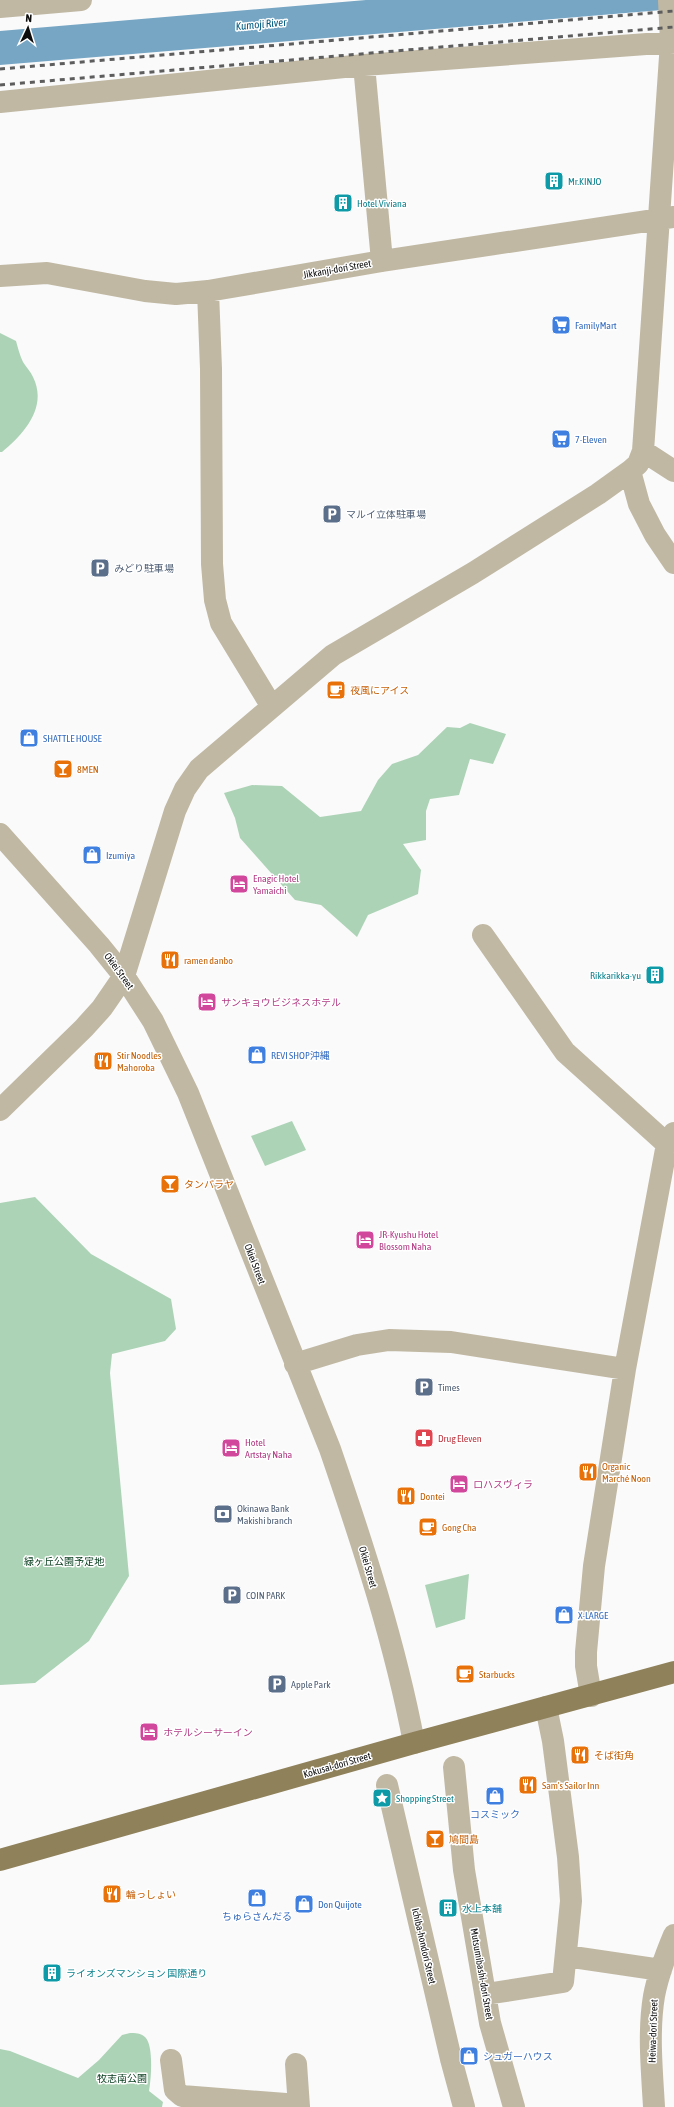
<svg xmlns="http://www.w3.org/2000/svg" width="674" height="2107" font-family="'Asap Condensed','Noto Sans JP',sans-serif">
<rect width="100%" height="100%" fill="#fafafb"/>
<path fill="#add3b6" d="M 0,333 L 16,341 C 18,348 20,356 23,362 C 26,367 31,372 33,377 C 48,407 24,434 2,452 L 0,452 Z
M 470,723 L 506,734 L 493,764 L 470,759 L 459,795 L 430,799 L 426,811 L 426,840 L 403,844 L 421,870 L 418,894 L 368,915 L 357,937 L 321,905 L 295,900 L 240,838 L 235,818 L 224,793 L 252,785 L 282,786 L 320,817 L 361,811 L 378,780 L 392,764 L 418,755 L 447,727 L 460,728 Z
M 292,1121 L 306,1150 L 265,1166 L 251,1136 Z
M 35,1197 L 91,1254 L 171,1299 L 176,1329 L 165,1341 L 112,1354 L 110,1373 L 129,1576 L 89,1641 L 35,1683 L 0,1685 L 0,1203 Z
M 469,1574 L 465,1619 L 436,1628 L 425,1585 Z
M 130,2033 C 135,2033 141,2033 145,2037 C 154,2045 151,2080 149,2091 L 163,2102 L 162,2107 L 0,2107 L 0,2049 L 10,2051 L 78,2078 L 99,2060 L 122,2035 Z"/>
<path fill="#77a6c4" d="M 366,0 L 674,0 L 674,9 L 0,65 L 0,31 Z"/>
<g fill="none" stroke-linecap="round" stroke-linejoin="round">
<path stroke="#c0b8a3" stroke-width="22" d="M 669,0 L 671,42 L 643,451 L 638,464 L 630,471 L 639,504 L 655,535 L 674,563
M 0,7 L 81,0
M 364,65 L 382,261
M 0,102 L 364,65 L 674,42
M 0,276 L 47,273 L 145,291 L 176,294 L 208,291 L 382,261 L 674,217
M 208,291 L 211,369 L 212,564 L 215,600 L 221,623 L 272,707
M 643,451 L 674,471
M 0,834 L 99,945 L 124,976 L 153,1021 L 188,1093 L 330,1449 C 363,1545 395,1643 414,1743
M 483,935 L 565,1052 L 667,1144
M 0,1110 L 84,1028 L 102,1008 L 124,976 L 175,811 L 185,789 L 199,769 L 333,655 L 473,573 L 598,494 L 630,471
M 295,1364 L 357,1345 L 389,1340 L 451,1342 L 625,1369
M 591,1696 L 586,1666 L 586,1652 L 594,1566 L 625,1369 L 667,1144 L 674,1133
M 454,1767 L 464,1870 L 490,2023 L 514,2107
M 387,1785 L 451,2059 L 464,2107
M 566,1956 L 661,1970
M 486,1994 L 563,1982 L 571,1901 L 568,1857 L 553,1741 L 546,1707
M 171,2060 L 175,2090 L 182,2096 L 299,2105
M 296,2064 L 299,2107
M 654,2107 C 652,2071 648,2032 654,1996 C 658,1975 666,1954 674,1935"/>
<path stroke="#8f815a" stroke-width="22" d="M 0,1860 L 414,1743 L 674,1672"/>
<path stroke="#5d5d5e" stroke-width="3" stroke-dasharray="5 5" stroke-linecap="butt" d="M 0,69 L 674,11
M 0,85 L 674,27"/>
</g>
<defs>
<symbol id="building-square" viewBox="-11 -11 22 22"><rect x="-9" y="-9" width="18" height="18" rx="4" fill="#0f9aa8" stroke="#fff"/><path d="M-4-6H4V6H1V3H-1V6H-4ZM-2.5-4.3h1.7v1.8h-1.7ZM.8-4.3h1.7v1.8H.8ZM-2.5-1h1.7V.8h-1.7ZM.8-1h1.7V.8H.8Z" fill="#fff"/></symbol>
<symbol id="supermarket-square" viewBox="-11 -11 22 22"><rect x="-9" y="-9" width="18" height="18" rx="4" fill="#3f7fe0" stroke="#fff"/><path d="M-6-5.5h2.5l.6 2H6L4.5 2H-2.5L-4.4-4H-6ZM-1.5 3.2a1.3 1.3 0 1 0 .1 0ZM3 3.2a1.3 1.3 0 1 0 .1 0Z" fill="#fff"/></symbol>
<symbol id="parking-square" viewBox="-11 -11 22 22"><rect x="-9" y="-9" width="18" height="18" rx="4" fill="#5c6f8a" stroke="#fff"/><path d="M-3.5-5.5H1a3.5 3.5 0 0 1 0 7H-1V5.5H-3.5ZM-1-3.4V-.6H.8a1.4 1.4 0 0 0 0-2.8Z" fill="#fff"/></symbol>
<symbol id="cafe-square" viewBox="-11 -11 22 22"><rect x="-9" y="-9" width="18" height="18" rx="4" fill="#e8710a" stroke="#fff"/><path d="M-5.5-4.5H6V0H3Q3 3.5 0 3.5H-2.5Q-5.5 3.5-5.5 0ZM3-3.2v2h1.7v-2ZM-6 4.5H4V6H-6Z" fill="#fff"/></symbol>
<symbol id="shop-square" viewBox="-11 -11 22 22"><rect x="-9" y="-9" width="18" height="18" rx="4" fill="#3f7fe0" stroke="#fff"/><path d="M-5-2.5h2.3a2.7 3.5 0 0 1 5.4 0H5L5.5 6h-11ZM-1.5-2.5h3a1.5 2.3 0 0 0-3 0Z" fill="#fff"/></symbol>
<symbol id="bar-square" viewBox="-11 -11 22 22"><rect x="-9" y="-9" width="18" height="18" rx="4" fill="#e8710a" stroke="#fff"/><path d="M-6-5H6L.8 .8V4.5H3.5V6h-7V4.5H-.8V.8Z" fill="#fff"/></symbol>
<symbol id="hotel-square" viewBox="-11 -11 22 22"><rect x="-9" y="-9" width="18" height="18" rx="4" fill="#d1479c" stroke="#fff"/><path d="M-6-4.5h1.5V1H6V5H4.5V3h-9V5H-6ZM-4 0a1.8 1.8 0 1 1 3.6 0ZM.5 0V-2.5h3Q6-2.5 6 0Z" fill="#fff"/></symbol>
<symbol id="restaurant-square" viewBox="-11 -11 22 22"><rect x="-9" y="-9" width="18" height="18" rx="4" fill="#e8710a" stroke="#fff"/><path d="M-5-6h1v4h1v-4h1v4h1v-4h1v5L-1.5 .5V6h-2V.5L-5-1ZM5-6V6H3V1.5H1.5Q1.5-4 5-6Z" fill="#fff"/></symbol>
<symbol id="pharmacy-square" viewBox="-11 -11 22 22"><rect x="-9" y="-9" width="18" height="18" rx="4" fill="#e0444e" stroke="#fff"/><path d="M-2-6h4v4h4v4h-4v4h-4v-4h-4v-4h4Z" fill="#fff"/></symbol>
<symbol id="bank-square" viewBox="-11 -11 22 22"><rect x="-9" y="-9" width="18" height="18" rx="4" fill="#5c6f8a" stroke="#fff"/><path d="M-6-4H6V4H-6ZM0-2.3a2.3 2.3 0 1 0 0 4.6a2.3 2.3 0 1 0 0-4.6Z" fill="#fff"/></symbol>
<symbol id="sight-square" viewBox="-11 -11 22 22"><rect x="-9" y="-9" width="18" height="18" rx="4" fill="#0f9aa8" stroke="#fff"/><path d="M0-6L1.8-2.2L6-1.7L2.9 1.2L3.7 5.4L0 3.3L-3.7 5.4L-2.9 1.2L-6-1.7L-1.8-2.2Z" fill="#fff"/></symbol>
</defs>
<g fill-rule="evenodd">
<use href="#building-square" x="543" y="170" width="22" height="22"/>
<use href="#building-square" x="332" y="192" width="22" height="22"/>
<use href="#supermarket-square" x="550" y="314" width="22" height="22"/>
<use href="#supermarket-square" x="550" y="428" width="22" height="22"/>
<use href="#parking-square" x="321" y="503" width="22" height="22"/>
<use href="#parking-square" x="89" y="557" width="22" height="22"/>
<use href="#cafe-square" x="325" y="679" width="22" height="22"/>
<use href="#shop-square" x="18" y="727" width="22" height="22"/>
<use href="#bar-square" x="52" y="758" width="22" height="22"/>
<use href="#shop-square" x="81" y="844" width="22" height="22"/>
<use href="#hotel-square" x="228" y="873" width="22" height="22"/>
<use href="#restaurant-square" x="159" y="949" width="22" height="22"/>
<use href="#building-square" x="644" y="964" width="22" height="22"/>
<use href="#hotel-square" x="196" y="991" width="22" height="22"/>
<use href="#shop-square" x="246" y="1044" width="22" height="22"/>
<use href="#restaurant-square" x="92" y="1050" width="22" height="22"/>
<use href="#bar-square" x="159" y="1173" width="22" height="22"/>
<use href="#hotel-square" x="354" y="1229" width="22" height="22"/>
<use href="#parking-square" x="413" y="1376" width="22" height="22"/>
<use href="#pharmacy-square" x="413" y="1427" width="22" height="22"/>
<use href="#hotel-square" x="220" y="1437" width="22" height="22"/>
<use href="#restaurant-square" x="577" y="1461" width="22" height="22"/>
<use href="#hotel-square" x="448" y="1473" width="22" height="22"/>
<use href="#restaurant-square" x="395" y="1485" width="22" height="22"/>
<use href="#bank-square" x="212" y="1503" width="22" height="22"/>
<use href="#cafe-square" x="417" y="1516" width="22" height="22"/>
<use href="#parking-square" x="221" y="1584" width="22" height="22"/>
<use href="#shop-square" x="553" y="1604" width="22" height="22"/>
<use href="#cafe-square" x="454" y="1663" width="22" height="22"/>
<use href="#parking-square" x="266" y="1673" width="22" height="22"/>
<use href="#hotel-square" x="138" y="1721" width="22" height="22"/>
<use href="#restaurant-square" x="569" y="1744" width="22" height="22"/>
<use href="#restaurant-square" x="517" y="1774" width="22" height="22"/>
<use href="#shop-square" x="484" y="1785" width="22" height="22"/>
<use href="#sight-square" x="371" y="1787" width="22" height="22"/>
<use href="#bar-square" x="424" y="1828" width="22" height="22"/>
<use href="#restaurant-square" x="101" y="1883" width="22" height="22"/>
<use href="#shop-square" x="246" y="1887" width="22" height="22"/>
<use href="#shop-square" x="293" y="1893" width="22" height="22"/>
<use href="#building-square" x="437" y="1897" width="22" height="22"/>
<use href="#building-square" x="41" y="1962" width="22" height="22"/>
<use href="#shop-square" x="458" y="2045" width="22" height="22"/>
</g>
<g text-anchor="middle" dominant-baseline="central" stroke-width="3" stroke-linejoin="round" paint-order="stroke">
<g font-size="10" fill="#0d838f" stroke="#fff" text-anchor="start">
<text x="568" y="181">Mr.KINJO</text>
<text x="357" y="203">Hotel Viviana</text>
<text x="641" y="975" text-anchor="end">Rikkarikka-yu</text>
<text x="396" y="1798">Shopping Street</text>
<text x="462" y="1908">水上本舗</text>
<text x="66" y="1973">ライオンズマンション 国際通り</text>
</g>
<g font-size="10" fill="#0c0c0d" stroke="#fff">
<text transform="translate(337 269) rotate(-10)">Jikkanji-dori Street</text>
<text transform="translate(119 971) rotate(54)">Okiei Street</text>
<text transform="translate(255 1264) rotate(69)">Okiei Street</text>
<text transform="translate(368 1567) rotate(74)">Okiei Street</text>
<text transform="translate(337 1765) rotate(-16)">Kokusai-dori Street</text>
<text transform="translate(424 1946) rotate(77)">Ichiba-hondori Street</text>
<text transform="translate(482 1974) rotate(80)">Mutsumibashi-dori Street</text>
<text transform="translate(653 2031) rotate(-88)">Heiwa-dori Street</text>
</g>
<g font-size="10" fill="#366cbe" stroke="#fff" text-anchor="start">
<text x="575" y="325">FamilyMart</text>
<text x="575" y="439">7-Eleven</text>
<text x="43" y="738">SHATTLE HOUSE</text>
<text x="106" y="855">Izumiya</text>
<text x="271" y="1055">REVI SHOP沖縄</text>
<text x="578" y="1615">X-LARGE</text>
<text x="495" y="1814" text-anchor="middle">コスミック</text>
<text x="318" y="1904">Don Quijote</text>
<text x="257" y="1916" text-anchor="middle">ちゅらさんだる</text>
<text x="483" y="2056">シュガーハウス</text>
</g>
<g font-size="10" fill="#4e5e75" stroke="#fff" text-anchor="start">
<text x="346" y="514">マルイ立体駐車場</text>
<text x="114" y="568">みどり駐車場</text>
<text x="438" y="1387">Times</text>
<text x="237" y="1508">Okinawa Bank<tspan x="237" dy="12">Makishi branch</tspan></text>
<text x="246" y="1595">COIN PARK</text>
<text x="291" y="1684">Apple Park</text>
</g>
<g font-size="10" fill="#c56008" stroke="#fff" text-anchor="start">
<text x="350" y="690">夜風にアイス</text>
<text x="77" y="769">8MEN</text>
<text x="184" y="960">ramen danbo</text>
<text x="117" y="1055">Stir Noodles<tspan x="117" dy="12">Mahoroba</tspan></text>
<text x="184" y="1184">タンパラヤ</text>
<text x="602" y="1466">Organic<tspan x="602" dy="12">Marché Noon</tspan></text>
<text x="420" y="1496">Dontei</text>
<text x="442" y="1527">Gong Cha</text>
<text x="479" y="1674">Starbucks</text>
<text x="594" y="1755">そば街角</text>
<text x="542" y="1785">Sam's Sailor Inn</text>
<text x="449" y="1839">鳩間島</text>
<text x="126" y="1894">輪っしょい</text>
</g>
<g font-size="10" fill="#b23c85" stroke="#fff" text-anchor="start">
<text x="253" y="878">Enagic Hotel<tspan x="253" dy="12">Yamaichi</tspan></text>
<text x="221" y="1002">サンキョウビジネスホテル</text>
<text x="379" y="1234">JR-Kyushu Hotel<tspan x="379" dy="12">Blossom Naha</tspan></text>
<text x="245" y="1442">Hotel<tspan x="245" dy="12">Artstay Naha</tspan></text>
<text x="473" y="1484">ロハスヴィラ</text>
<text x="163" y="1732">ホテルシーサーイン</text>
</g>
<g font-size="10" fill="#be3a42" stroke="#fff" text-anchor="start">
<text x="438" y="1438">Drug Eleven</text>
</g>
<g font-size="10" fill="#003718" stroke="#fff">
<text x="64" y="1561">緑ヶ丘公園予定地</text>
<text x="122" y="2078">牧志南公園</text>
</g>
<g font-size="11" font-style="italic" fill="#005981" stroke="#fff">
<text transform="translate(261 24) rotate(-5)">Kumoji River</text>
</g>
</g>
<g transform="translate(28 28) rotate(4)" stroke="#ffffff" stroke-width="3" paint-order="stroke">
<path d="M0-3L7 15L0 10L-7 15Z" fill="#0c0c0d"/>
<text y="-6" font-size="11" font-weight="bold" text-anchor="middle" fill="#0c0c0d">N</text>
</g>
</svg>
